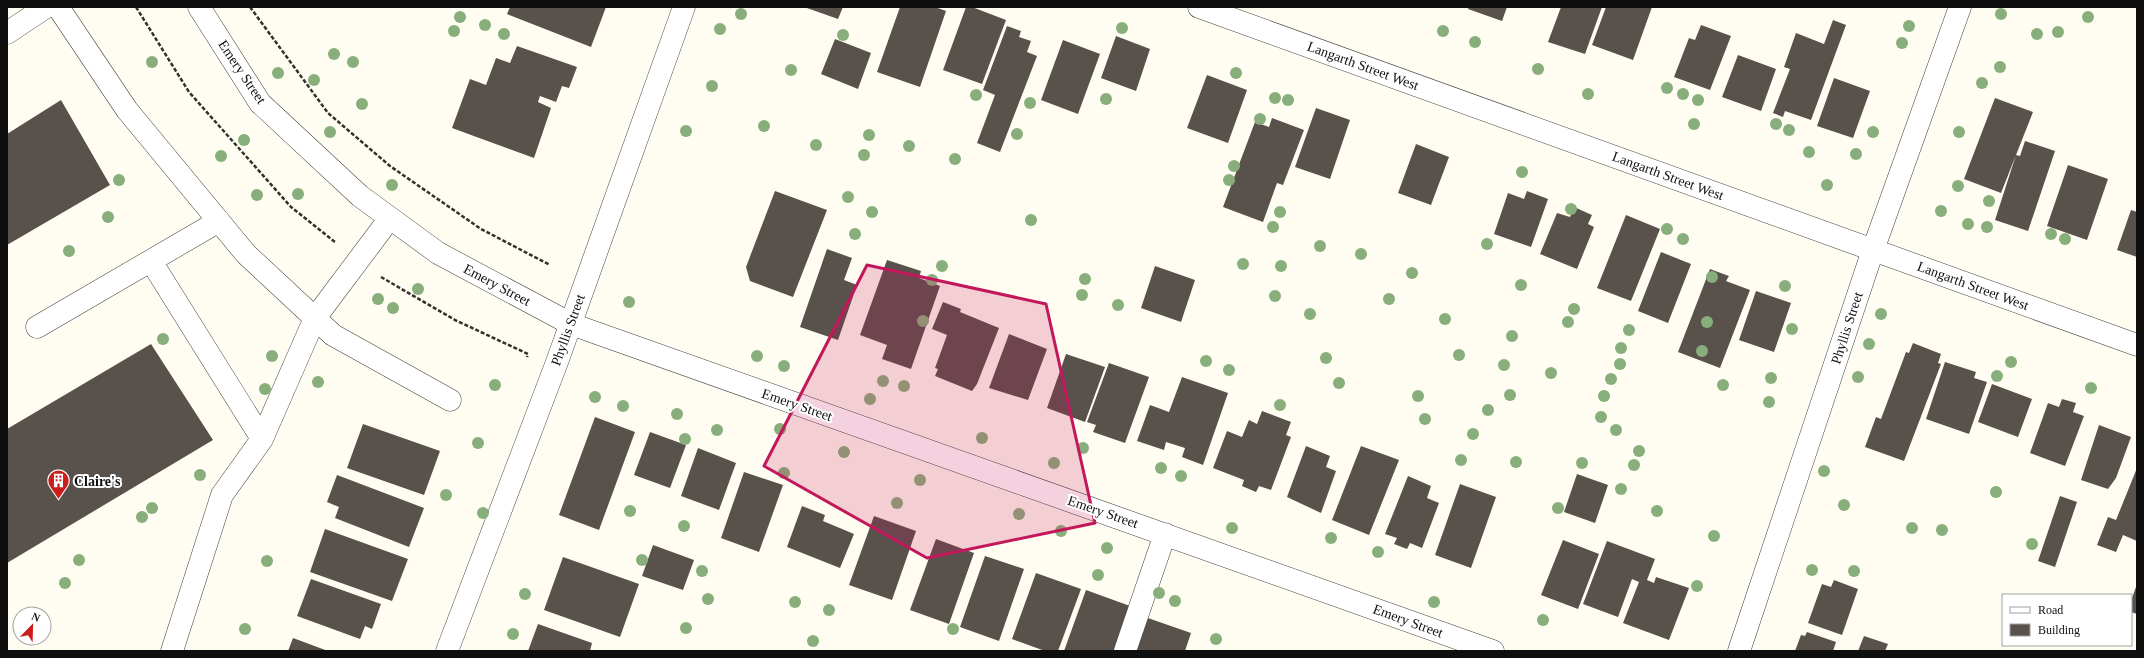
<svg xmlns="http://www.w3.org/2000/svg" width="2144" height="658" font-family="Georgia,serif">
<rect width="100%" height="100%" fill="#fffdf2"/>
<path fill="#59514b" d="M 510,7 L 606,7 L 591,47 L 507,14 Z
M 804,7 L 843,7 L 838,19 Z
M 900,7 L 935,7 L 946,11 L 920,87 L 877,72 Z
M 966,7 L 972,7 L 1006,20 L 982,84 L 943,70 Z
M 1469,7 L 1507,7 L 1502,21 L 1468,9 Z
M 1561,7 L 1602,7 L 1585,54 L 1548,42 Z
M 1606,7 L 1652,7 L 1633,60 L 1592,45 Z
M 1833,20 L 1846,25 L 1811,120 L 1785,111 L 1783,117 L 1773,113 L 1790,69 L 1784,67 L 1796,33 L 1824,44 Z
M 1701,25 L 1731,36 L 1710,90 L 1674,77 L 1689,38 L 1695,40 Z
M 1007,26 L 1021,31 L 1019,37 L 1031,41 L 1027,52 L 1037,56 L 1000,152 L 977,143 L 995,95 L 983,90 Z
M 1116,36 L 1150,49 L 1136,91 L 1101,78 Z
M 835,39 L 871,53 L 858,89 L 821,74 Z
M 1063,40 L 1100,54 L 1078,114 L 1041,100 Z
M 517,46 L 577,67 L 569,88 L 562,86 L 556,102 L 540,96 L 538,102 L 551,108 L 534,158 L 452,128 L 470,79 L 486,85 L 496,58 L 510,63 Z
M 1738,55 L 1776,69 L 1761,111 L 1722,97 Z
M 1207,75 L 1247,90 L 1228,143 L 1187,128 Z
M 1834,78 L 1870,91 L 1853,138 L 1817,126 Z
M 1995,98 L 2033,112 L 2001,193 L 1964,179 Z
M 61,100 L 110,185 L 7,245 L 7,134 Z
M 1316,108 L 1350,120 L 1330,179 L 1295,167 Z
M 1272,118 L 1304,130 L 1283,185 L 1277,183 L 1263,222 L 1223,207 L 1255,122 L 1269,127 Z
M 2025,141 L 2055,151 L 2028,231 L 1995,220 L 2016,155 L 2020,156 Z
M 1416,144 L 1449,157 L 1431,205 L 1398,193 Z
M 2068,165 L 2108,179 L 2087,240 L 2047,226 Z
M 775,191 L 827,210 L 793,297 L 750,281 L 746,267 Z
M 1527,191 L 1548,199 L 1531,247 L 1494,234 L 1508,193 L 1524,199 Z
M 1574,207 L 1592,215 L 1588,224 L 1594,227 L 1577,269 L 1540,254 L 1557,213 L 1570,217 Z
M 2131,210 L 2137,212 L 2137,257 L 2117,250 Z
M 1626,215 L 1660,229 L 1631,301 L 1597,288 Z
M 827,249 L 852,258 L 844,280 L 857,285 L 838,340 L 800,327 Z
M 1661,252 L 1691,264 L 1668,323 L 1638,311 Z
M 887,260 L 921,271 L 919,278 L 940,286 L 911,369 L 882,359 L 887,345 L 860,335 Z
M 1155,266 L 1195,280 L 1181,322 L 1141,308 Z
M 1710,269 L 1729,276 L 1726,281 L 1750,290 L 1720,368 L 1678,352 Z
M 1756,291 L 1791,303 L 1774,352 L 1739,340 Z
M 943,302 L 961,309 L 960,312 L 999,328 L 977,384 L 972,391 L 935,376 L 938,369 L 935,368 L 947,335 L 932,329 Z
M 1009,334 L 1047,349 L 1028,400 L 989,388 Z
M 1913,343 L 1941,354 L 1938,363 L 1941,364 L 1904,461 L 1865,447 L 1876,417 L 1881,419 L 1906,352 L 1909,353 Z
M 151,344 L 213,440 L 7,563 L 7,429 Z
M 1066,354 L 1105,367 L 1085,422 L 1047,408 Z
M 1945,362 L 1976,372 L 1974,378 L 1987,382 L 1969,434 L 1926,419 Z
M 1109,363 L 1149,377 L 1125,443 L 1093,432 L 1096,425 L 1087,422 Z
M 1182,377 L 1228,393 L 1203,465 L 1182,457 L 1185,448 L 1166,442 L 1164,450 L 1137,441 L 1150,405 L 1169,412 Z
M 1992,384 L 2032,399 L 2018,437 L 1978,422 Z
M 2062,399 L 2076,403 L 2073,412 L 2084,416 L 2065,466 L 2030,453 L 2048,403 L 2059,407 Z
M 1262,411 L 1291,422 L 1286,435 L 1291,437 L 1271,490 L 1259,486 L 1256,492 L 1242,486 L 1244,480 L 1213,468 L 1227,431 L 1242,437 L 1249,420 L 1257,424 Z
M 595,417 L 635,432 L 599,530 L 559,515 Z
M 363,424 L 440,451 L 424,495 L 347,468 Z
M 2099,425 L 2131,437 L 2116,478 L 2108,489 L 2081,480 Z
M 650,432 L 686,445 L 670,488 L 634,475 Z
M 1306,446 L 1330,456 L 1326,467 L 1336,471 L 1321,513 L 1287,497 Z
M 1361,446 L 1399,460 L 1369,535 L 1332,520 Z
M 698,448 L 736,463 L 719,510 L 681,496 Z
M 2137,468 L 2137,541 L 2123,535 L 2116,552 L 2097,545 L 2108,517 L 2116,520 Z
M 744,472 L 783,485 L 759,552 L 721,538 Z
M 1577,474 L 1608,485 L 1595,523 L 1564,512 Z
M 337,475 L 424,508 L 409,547 L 335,518 L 339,507 L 327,502 Z
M 1408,476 L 1431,486 L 1427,498 L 1439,503 L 1422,548 L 1410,543 L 1407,549 L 1394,544 L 1397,538 L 1385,534 Z
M 1460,484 L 1496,497 L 1471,568 L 1435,555 Z
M 2060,496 L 2077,502 L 2055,567 L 2038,561 Z
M 802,506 L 825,515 L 823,521 L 854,534 L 840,568 L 787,547 Z
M 874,516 L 916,531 L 892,600 L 849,585 Z
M 325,529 L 408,559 L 392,601 L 310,572 Z
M 936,539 L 974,553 L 949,624 L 910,610 Z
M 1563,540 L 1599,554 L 1578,609 L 1541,595 Z
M 1607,541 L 1655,559 L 1647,580 L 1654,583 L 1656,577 L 1689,588 L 1669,640 L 1623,623 L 1639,582 L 1632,579 L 1618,617 L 1583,604 Z
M 653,545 L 694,560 L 683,590 L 642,576 Z
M 985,556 L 1024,569 L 999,641 L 960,627 Z
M 563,557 L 639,584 L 620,637 L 544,610 Z
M 1036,573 L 1081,589 L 1058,651 L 1045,651 L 1012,639 Z
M 311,579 L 381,604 L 372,629 L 365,626 L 360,639 L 297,616 Z
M 1834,580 L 1858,589 L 1842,635 L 1808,623 L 1822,584 L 1831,587 Z
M 2137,584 L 2137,614 L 2131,612 L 2131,601 Z
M 1086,590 L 1130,606 L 1114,651 L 1064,651 Z
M 1145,617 L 1191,633 L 1185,651 L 1133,651 Z
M 538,624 L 592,643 L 590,651 L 528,651 Z
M 1807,632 L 1836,642 L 1833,651 L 1795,651 L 1801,635 L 1805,636 Z
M 1864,636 L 1888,644 L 1885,651 L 1858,651 Z
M 293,638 L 328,651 L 288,651 Z"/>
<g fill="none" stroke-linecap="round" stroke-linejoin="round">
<defs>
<path id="minor" d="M 58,7 L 127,110 L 246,254 L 333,335 L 450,400
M 199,7 L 260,103 L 360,196 L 438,253 L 571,324 L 1493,651
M 1199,7 L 2137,345
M 7,33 L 46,7
M 151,261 L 262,439
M 37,327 L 219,221
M 172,651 L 222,495 L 262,439 L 315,318 L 390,218
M 447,651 L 557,362 L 684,7
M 1125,651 L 1165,534
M 1739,651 L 1873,250 L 1960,7"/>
</defs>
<use href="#minor" stroke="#424242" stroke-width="23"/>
<path stroke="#313131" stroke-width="2.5" stroke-dasharray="4 2" stroke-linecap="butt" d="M 136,7 L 189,92 L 291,207 L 335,242
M 250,7 L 328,113 L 390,166 L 481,229 L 550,265
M 381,277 L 455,320 L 528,354 L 527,357"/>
<use href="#minor" stroke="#fff" stroke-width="22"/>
</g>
<g fill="#88ae7b">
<circle cx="741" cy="14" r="6"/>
<circle cx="2001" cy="14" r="6"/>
<circle cx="460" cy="17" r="6"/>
<circle cx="2088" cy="17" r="6"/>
<circle cx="485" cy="25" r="6"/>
<circle cx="1909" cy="26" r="6"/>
<circle cx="1122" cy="28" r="6"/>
<circle cx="720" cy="29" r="6"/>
<circle cx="454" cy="31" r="6"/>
<circle cx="1443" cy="31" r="6"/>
<circle cx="2058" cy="32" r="6"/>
<circle cx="504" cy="34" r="6"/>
<circle cx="2037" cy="34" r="6"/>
<circle cx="843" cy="35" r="6"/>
<circle cx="1475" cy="42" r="6"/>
<circle cx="1902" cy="43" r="6"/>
<circle cx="334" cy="54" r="6"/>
<circle cx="152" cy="62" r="6"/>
<circle cx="353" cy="62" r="6"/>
<circle cx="2000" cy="67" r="6"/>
<circle cx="1538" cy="69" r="6"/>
<circle cx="791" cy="70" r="6"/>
<circle cx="278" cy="73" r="6"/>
<circle cx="1236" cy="73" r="6"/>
<circle cx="314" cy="80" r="6"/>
<circle cx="1982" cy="83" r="6"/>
<circle cx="712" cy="86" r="6"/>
<circle cx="1667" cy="88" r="6"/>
<circle cx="1588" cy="94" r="6"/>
<circle cx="1683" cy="94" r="6"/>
<circle cx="976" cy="95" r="6"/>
<circle cx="1275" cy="98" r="6"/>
<circle cx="1106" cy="99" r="6"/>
<circle cx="1288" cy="100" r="6"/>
<circle cx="1698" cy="100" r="6"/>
<circle cx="1030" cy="103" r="6"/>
<circle cx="362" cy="104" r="6"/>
<circle cx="1260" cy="119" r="6"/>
<circle cx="1694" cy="124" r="6"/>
<circle cx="1776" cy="124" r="6"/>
<circle cx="764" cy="126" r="6"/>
<circle cx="1789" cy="130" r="6"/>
<circle cx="686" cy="131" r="6"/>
<circle cx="330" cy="132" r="6"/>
<circle cx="1873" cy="132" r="6"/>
<circle cx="1959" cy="132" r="6"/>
<circle cx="1017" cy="134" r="6"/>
<circle cx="869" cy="135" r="6"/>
<circle cx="244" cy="140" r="6"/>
<circle cx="816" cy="145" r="6"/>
<circle cx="909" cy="146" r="6"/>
<circle cx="1809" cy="152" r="6"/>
<circle cx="1856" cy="154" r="6"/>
<circle cx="864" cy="155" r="6"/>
<circle cx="221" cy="156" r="6"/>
<circle cx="955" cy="159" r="6"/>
<circle cx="1234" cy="166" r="6"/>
<circle cx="1522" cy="172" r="6"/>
<circle cx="119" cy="180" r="6"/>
<circle cx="1229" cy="180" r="6"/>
<circle cx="392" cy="185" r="6"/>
<circle cx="1827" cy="185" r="6"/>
<circle cx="1958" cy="186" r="6"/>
<circle cx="298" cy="194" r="6"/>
<circle cx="257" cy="195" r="6"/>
<circle cx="848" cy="197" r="6"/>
<circle cx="1989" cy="201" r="6"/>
<circle cx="1571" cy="209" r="6"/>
<circle cx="1941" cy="211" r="6"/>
<circle cx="872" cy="212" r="6"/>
<circle cx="1280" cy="212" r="6"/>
<circle cx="108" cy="217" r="6"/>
<circle cx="1031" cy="220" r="6"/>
<circle cx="1968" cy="224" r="6"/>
<circle cx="1273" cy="227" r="6"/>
<circle cx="1987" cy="227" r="6"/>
<circle cx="1667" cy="229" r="6"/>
<circle cx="855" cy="234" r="6"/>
<circle cx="2051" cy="234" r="6"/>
<circle cx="1683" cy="239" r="6"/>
<circle cx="2065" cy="239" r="6"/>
<circle cx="1487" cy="244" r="6"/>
<circle cx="1320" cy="246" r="6"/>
<circle cx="69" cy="251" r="6"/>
<circle cx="1361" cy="254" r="6"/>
<circle cx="1243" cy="264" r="6"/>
<circle cx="942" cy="266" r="6"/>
<circle cx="1281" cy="266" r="6"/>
<circle cx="1412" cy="273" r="6"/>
<circle cx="1712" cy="277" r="6"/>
<circle cx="1085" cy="279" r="6"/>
<circle cx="932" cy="280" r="6"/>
<circle cx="1521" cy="285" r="6"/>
<circle cx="1785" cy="286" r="6"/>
<circle cx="418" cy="289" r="6"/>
<circle cx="1082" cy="295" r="6"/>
<circle cx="1275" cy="296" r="6"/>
<circle cx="378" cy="299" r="6"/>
<circle cx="1389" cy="299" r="6"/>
<circle cx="629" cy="302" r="6"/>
<circle cx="1118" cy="305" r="6"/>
<circle cx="393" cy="308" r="6"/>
<circle cx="1574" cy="309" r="6"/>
<circle cx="1310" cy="314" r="6"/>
<circle cx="1881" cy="314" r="6"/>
<circle cx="1445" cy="319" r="6"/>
<circle cx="923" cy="321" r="6"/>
<circle cx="1568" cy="322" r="6"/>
<circle cx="1707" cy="322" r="6"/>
<circle cx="1792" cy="329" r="6"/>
<circle cx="1629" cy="330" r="6"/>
<circle cx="1512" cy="336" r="6"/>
<circle cx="163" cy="339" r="6"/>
<circle cx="1869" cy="344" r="6"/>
<circle cx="1621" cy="348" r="6"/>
<circle cx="1702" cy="351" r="6"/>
<circle cx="1459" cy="355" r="6"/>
<circle cx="272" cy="356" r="6"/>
<circle cx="757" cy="356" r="6"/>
<circle cx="1326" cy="358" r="6"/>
<circle cx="1206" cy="361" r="6"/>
<circle cx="2011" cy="362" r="6"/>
<circle cx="1620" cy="364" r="6"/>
<circle cx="1504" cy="365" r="6"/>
<circle cx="784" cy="366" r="6"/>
<circle cx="1229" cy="370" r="6"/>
<circle cx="1551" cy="373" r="6"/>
<circle cx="1997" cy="376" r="6"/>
<circle cx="1858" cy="377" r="6"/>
<circle cx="1771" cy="378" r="6"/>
<circle cx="1611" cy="379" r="6"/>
<circle cx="883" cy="381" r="6"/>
<circle cx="318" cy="382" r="6"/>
<circle cx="1339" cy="383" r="6"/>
<circle cx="495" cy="385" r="6"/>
<circle cx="1723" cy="385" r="6"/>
<circle cx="904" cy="386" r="6"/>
<circle cx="2091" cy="388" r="6"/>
<circle cx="265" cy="389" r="6"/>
<circle cx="1510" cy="395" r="6"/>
<circle cx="1418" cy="396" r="6"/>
<circle cx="1604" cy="396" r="6"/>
<circle cx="595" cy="397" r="6"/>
<circle cx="870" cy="399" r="6"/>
<circle cx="1769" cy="402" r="6"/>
<circle cx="1280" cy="405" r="6"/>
<circle cx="623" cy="406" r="6"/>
<circle cx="1488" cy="410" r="6"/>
<circle cx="677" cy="414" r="6"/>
<circle cx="1601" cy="417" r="6"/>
<circle cx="1425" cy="419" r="6"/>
<circle cx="780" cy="429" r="6"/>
<circle cx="717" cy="430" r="6"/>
<circle cx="1616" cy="430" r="6"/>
<circle cx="1473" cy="434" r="6"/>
<circle cx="982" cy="438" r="6"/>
<circle cx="685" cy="439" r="6"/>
<circle cx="478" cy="443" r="6"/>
<circle cx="1083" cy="448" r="6"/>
<circle cx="1639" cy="451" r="6"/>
<circle cx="844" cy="452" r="6"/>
<circle cx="1461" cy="460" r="6"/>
<circle cx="1516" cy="462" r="6"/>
<circle cx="1054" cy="463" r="6"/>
<circle cx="1582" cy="463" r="6"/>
<circle cx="1634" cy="465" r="6"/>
<circle cx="1161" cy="468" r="6"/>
<circle cx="1824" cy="471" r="6"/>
<circle cx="784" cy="473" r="6"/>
<circle cx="200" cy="475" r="6"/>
<circle cx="1181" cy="476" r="6"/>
<circle cx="920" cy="480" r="6"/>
<circle cx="1621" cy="489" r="6"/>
<circle cx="1996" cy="492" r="6"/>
<circle cx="446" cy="495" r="6"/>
<circle cx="897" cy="503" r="6"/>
<circle cx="1844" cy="505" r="6"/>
<circle cx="152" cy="508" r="6"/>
<circle cx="1558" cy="508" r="6"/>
<circle cx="630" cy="511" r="6"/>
<circle cx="1657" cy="511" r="6"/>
<circle cx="483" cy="513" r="6"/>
<circle cx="1019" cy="514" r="6"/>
<circle cx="142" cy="517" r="6"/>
<circle cx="684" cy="526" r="6"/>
<circle cx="1232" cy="528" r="6"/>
<circle cx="1912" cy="528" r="6"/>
<circle cx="1942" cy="530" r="6"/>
<circle cx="1061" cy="531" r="6"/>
<circle cx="1714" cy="536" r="6"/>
<circle cx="1331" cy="538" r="6"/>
<circle cx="2032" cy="544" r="6"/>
<circle cx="1107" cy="548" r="6"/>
<circle cx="1378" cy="552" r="6"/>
<circle cx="79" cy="560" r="6"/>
<circle cx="642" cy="560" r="6"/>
<circle cx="267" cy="561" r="6"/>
<circle cx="1812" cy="570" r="6"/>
<circle cx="702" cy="571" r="6"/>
<circle cx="1854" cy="571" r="6"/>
<circle cx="1098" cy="575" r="6"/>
<circle cx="65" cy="583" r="6"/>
<circle cx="1697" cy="586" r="6"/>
<circle cx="1159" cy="593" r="6"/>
<circle cx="525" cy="594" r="6"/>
<circle cx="708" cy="599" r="6"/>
<circle cx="1175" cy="601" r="6"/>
<circle cx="795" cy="602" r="6"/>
<circle cx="1434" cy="602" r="6"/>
<circle cx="829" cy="610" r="6"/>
<circle cx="1543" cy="620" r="6"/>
<circle cx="686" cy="628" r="6"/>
<circle cx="245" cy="629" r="6"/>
<circle cx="953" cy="629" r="6"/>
<circle cx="513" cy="634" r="6"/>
<circle cx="1216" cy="639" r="6"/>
<circle cx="813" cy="641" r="6"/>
</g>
<path fill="#c2185b" fill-opacity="0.2" stroke="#c2185b" stroke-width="3" stroke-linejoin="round" d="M 867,265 L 1046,304 L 1095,523 L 927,558 L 764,466 Z"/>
<defs>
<symbol id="building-pin" viewBox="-11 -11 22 30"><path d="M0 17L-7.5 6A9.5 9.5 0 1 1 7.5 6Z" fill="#ca1e1d" stroke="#fff"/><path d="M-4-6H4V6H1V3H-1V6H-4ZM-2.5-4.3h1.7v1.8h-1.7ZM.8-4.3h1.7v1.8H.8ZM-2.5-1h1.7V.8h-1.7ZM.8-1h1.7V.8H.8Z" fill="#fff"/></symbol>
</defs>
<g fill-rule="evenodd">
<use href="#building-pin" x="46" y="468" width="25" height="34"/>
</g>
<g text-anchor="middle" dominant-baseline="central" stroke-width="4" stroke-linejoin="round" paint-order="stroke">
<g font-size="14" fill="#0f0f0f" stroke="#fff">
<text transform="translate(1363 66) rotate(20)">Langarth Street West</text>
<text transform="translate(242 72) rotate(56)">Emery Street</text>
<text transform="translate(1668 176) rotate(20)">Langarth Street West</text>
<text transform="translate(497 285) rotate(28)">Emery Street</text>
<text transform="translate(1973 286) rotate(20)">Langarth Street West</text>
<text transform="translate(1847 328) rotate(-72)">Phyllis Street</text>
<text transform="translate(568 330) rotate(-70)">Phyllis Street</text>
<text transform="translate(797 405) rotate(19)">Emery Street</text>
<text transform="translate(1103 512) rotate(19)">Emery Street</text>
<text transform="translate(1408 621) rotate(20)">Emery Street</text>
</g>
<g font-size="14" font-weight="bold" fill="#0f0f0f" stroke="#fff" text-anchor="start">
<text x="74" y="481">Claire's</text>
</g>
</g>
<rect width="2144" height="658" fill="none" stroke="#0f0f0f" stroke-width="16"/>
<rect x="2002" y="594" width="130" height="52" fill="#ffffff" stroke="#9f9f9f"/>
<rect x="2010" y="607" width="20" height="6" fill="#ffffff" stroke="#9f9f9f"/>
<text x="2038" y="614" font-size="12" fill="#0f0f0f">Road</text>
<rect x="2010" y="624" width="20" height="12" fill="#59514b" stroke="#9f9f9f"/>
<text x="2038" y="634" font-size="12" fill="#0f0f0f">Building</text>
<g transform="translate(32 626) rotate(23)"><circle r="19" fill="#ffffff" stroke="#9f9f9f"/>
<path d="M0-3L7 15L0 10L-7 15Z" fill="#ca1e1d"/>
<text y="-6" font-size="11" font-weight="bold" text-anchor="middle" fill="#0f0f0f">N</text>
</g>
</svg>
